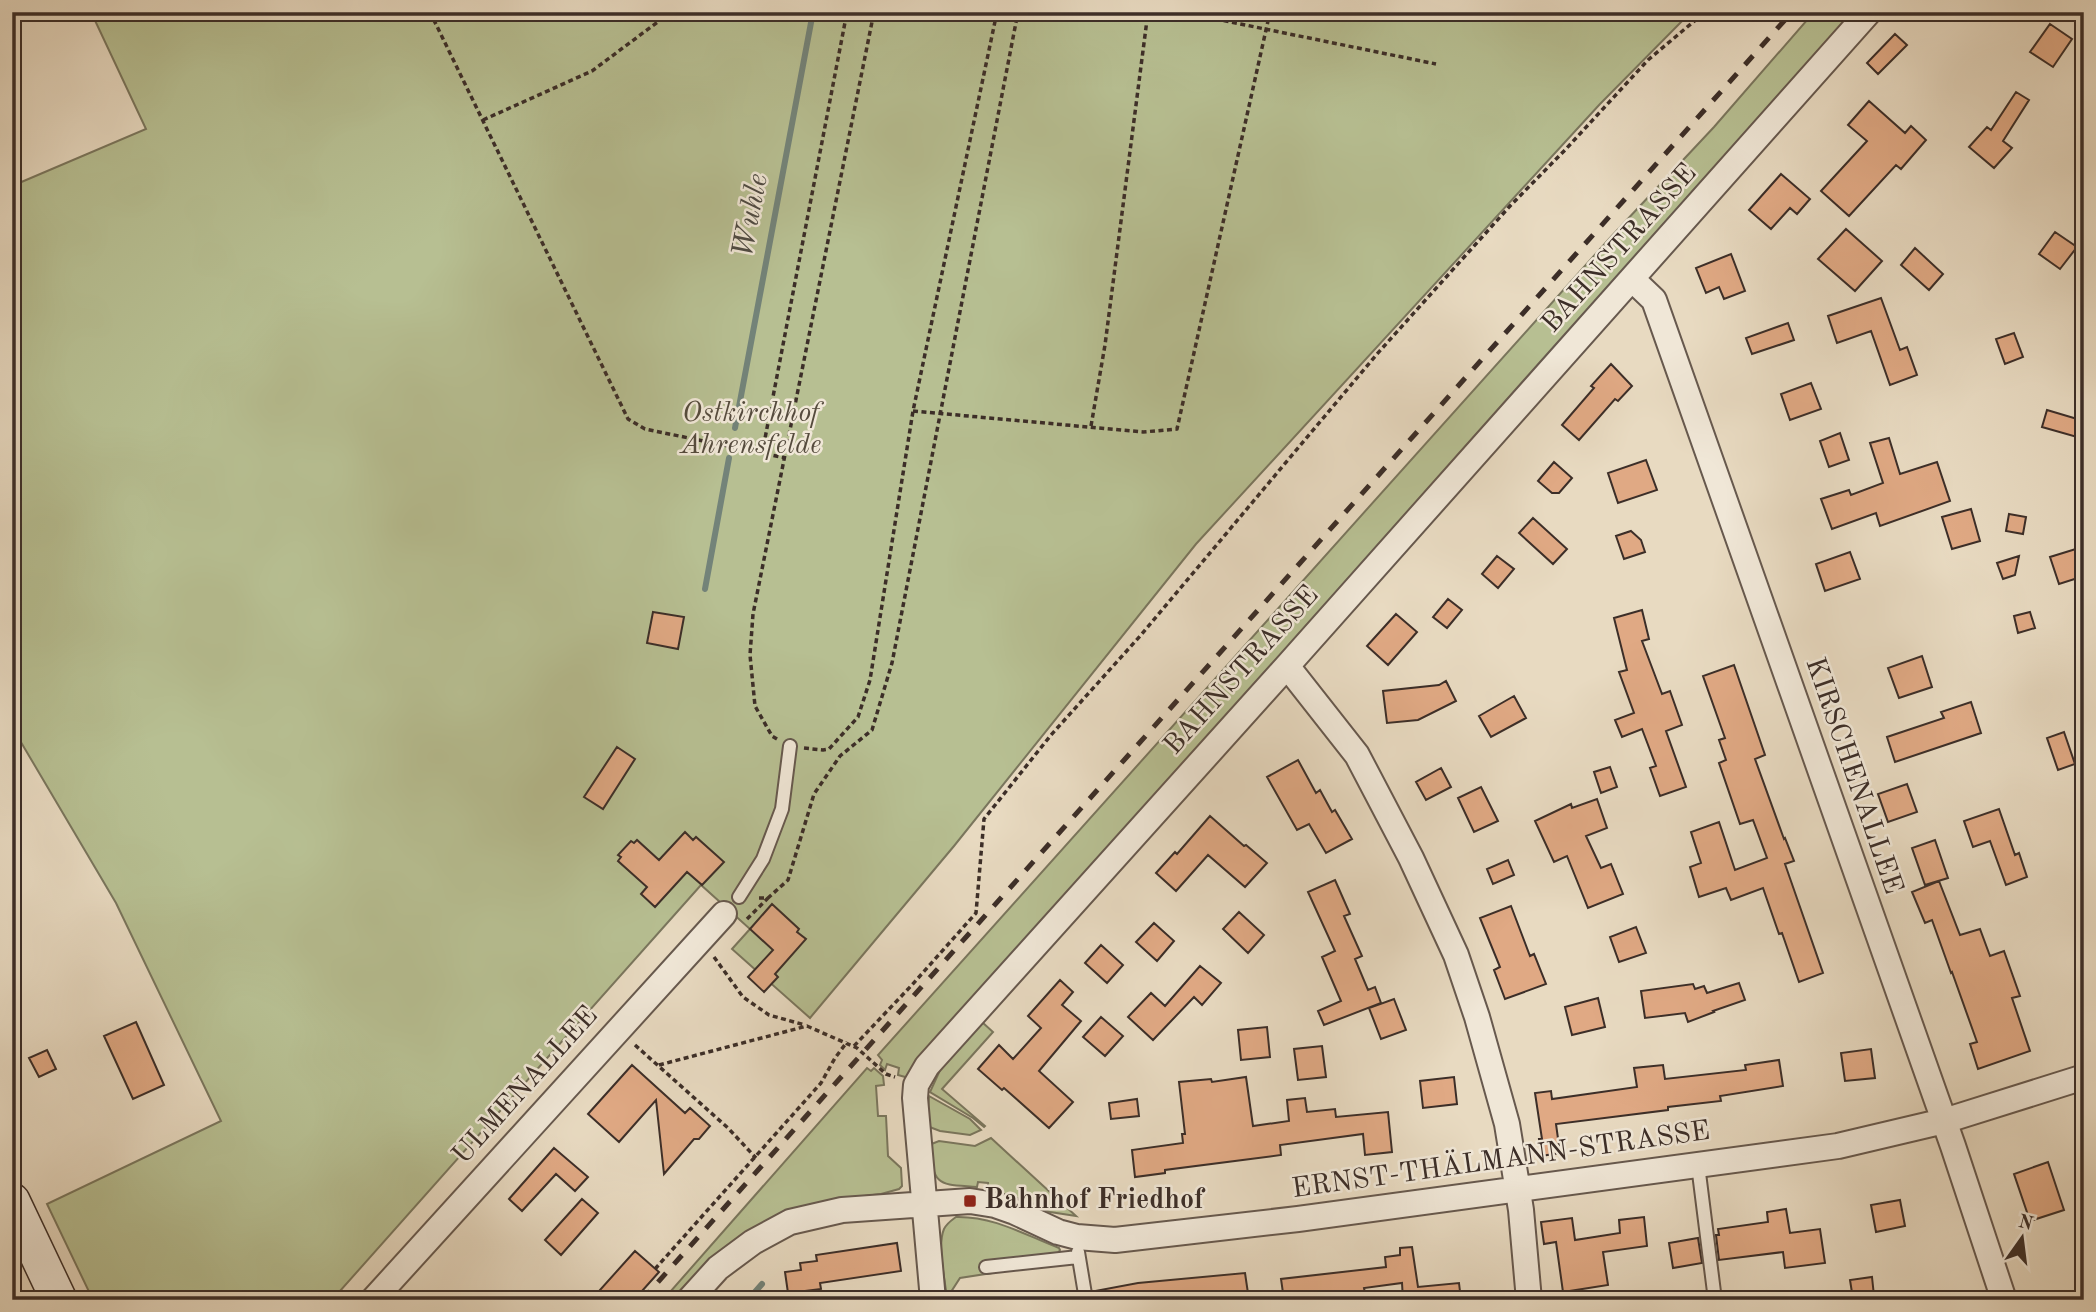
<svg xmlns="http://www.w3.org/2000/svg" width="2096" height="1312" font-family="'Old Standard TT',serif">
<rect width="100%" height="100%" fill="#e8dac1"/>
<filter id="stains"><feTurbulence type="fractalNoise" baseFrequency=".00286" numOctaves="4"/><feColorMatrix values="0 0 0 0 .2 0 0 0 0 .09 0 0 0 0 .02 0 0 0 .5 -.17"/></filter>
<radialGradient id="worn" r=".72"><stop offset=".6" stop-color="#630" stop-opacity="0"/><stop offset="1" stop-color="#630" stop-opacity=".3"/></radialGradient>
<path fill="#b7bf92" stroke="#7a765d" stroke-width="2" d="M 91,12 L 1691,12 L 1600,104 L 1196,544 L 954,846 L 810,1018 L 732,949 L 750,929 L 701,885 L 332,1300 L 93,1300 L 47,1204 L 221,1121 L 116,903 L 12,727 L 12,186 L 146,129 Z
M 1814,12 L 1858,12 L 909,1078 L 898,1075 L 899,1068 L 887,1064 L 885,1070 L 880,1065 L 882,1060 L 878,1055 L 1609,239 L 1714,127 Z
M 982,1022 L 993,1032 L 942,1089 L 985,1126 L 984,1127 L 973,1118 L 930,1092 L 941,1068 Z
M 867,1068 L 871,1071 L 874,1068 L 883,1076 L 884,1085 L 876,1086 L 878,1116 L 886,1116 L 888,1156 L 901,1168 L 902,1186 L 899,1189 L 881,1194 L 840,1199 L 679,1300 L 663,1300 Z
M 929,1096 L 970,1119 L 981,1130 L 970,1135 L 940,1131 L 927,1126 Z
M 991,1138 L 1076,1216 L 1050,1212 L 1030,1202 L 988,1189 L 988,1183 L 978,1182 L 977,1187 C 939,1184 934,1188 929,1145 L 939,1141 L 975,1146 Z
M 956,1217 C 994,1216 1025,1235 1059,1248 L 1060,1250 L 1057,1255 L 1053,1256 L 982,1262 L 982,1271 L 989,1270 L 992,1273 L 960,1278 L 947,1298 C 945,1280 937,1245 944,1229 C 947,1223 952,1220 956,1217 Z"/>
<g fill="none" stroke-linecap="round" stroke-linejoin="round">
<path stroke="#738379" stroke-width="6" d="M 735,428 L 813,12
M 705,589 L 729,458
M 748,1300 L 762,1284"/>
</g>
<path fill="#e0a984" stroke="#3c2e28" stroke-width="2" d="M 2050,24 L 2072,39 L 2053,67 L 2030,52 Z
M 1895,34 L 1907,45 L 1878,74 L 1867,63 Z
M 2016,92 L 2029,100 L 2003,141 L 2012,148 L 1994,168 L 1969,147 L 1987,127 L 1991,130 Z
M 1869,101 L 1905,133 L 1911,126 L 1926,140 L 1901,169 L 1896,165 L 1849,216 L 1821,191 L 1867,141 L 1848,125 Z
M 1781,174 L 1810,199 L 1797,214 L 1790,208 L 1771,229 L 1749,210 Z
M 1846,229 L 1882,261 L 1855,291 L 1818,259 Z
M 2055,232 L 2077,247 L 2060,269 L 2039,254 Z
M 1915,248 L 1943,274 L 1929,290 L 1901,265 Z
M 1731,254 L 1745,291 L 1724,299 L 1719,287 L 1706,293 L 1696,268 Z
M 1881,298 L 1900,350 L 1907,347 L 1917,375 L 1890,385 L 1871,331 L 1837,343 L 1828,316 Z
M 1788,323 L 1794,340 L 1752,354 L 1746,338 Z
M 2014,333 L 2023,357 L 2005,364 L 1996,339 Z
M 1611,364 L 1632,386 L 1618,401 L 1615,399 L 1579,440 L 1562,425 L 1594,388 L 1591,386 Z
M 1811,383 L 1821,409 L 1790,420 L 1781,394 Z
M 2047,410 L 2084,421 L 2084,439 L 2042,427 Z
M 1840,433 L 1849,460 L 1829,467 L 1820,441 Z
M 1889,438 L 1900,474 L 1937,462 L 1950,501 L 1880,526 L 1876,513 L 1832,529 L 1821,499 L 1849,490 L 1851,495 L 1883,483 L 1870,443 Z
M 1646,460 L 1657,490 L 1618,503 L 1608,473 Z
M 1554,462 L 1572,478 L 1559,493 L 1552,493 L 1538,481 Z
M 1971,509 L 1980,541 L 1952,549 L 1942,517 Z
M 2009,514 L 2026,517 L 2023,534 L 2006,531 Z
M 1533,518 L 1567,549 L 1553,564 L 1519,533 Z
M 1631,531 L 1641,540 L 1645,552 L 1624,559 L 1616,536 Z
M 2079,548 L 2084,564 L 2084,576 L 2059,584 L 2050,557 Z
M 1850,552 L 1860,579 L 1825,591 L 1816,564 Z
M 1497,556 L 1514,569 L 1498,588 L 1482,574 Z
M 2019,556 L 2015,575 L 2003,579 L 1997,563 Z
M 1448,599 L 1462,610 L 1447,628 L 1433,617 Z
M 1642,610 L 1649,639 L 1642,641 L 1662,694 L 1670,691 L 1682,725 L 1666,731 L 1686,787 L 1660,796 L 1650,768 L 1656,766 L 1642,729 L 1622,737 L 1615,720 L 1634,713 L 1619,672 L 1627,670 L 1614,618 Z
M 653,612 L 684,617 L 678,649 L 647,643 Z
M 2030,612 L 2035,628 L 2018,633 L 2014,616 Z
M 1396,614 L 1417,632 L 1388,665 L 1367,646 Z
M 1922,656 L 1932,687 L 1899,698 L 1888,668 Z
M 1734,665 L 1765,755 L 1755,759 L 1784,839 L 1785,838 L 1794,861 L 1785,864 L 1823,973 L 1799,982 L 1782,933 L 1779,934 L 1763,888 L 1731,900 L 1726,888 L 1699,897 L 1690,867 L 1701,863 L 1691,832 L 1719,822 L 1735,870 L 1767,858 L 1753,820 L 1740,824 L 1719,763 L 1726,760 L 1719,740 L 1725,738 L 1703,676 Z
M 1446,681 L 1456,701 L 1418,720 L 1387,723 L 1383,691 L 1439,685 Z
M 1514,696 L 1526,718 L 1491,737 L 1479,716 Z
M 1971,702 L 1981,733 L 1895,762 L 1887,737 L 1944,718 L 1941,712 Z
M 2064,732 L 2075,764 L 2058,770 L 2047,738 Z
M 617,747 L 635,759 L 603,809 L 584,797 Z
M 1298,760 L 1316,793 L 1320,790 L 1332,812 L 1335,810 L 1352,839 L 1326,853 L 1309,824 L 1297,830 L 1267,777 Z
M 1610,767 L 1617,787 L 1601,793 L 1594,772 Z
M 1441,768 L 1451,787 L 1426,800 L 1416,782 Z
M 1907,784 L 1917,812 L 1888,822 L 1878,794 Z
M 1481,787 L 1498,821 L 1474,832 L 1458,798 Z
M 1597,799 L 1607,828 L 1586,836 L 1601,868 L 1611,864 L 1623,894 L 1588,908 L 1567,856 L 1554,862 L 1535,821 L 1571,804 L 1572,808 Z
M 1999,809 L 2015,855 L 2019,853 L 2027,877 L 2006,885 L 1990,841 L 1973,847 L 1964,821 Z
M 1210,816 L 1244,846 L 1246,845 L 1267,863 L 1245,887 L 1208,855 L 1176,891 L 1156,873 L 1175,852 L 1177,854 Z
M 685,832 L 693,840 L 696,837 L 724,862 L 702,885 L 687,872 L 655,907 L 641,894 L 647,887 L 618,861 L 621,857 L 618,855 L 631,841 L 634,843 L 637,840 L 659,860 Z
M 1935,840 L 1948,878 L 1925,885 L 1912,848 Z
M 1508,860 L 1514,875 L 1493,884 L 1487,869 Z
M 1335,880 L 1350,914 L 1344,916 L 1362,956 L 1355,959 L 1368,990 L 1375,987 L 1381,1003 L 1324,1025 L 1318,1011 L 1341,1001 L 1322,957 L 1335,951 L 1308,892 Z
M 1939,881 L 1960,935 L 1980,929 L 1990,956 L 2004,951 L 2020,996 L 2012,998 L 2030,1051 L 1978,1069 L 1970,1044 L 1977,1042 L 1952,972 L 1951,973 L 1932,920 L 1925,923 L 1912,892 Z
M 772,904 L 799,929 L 797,932 L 806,939 L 775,974 L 778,977 L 764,992 L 748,977 L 773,950 L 750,929 Z
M 1511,906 L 1530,956 L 1534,954 L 1546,984 L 1505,999 L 1494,970 L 1500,967 L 1480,918 Z
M 1239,912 L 1264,935 L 1248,953 L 1223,929 Z
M 1154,923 L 1174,941 L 1157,961 L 1136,942 Z
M 1636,927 L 1646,953 L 1619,962 L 1610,937 Z
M 1101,945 L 1123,965 L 1107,983 L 1085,963 Z
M 1200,966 L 1221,983 L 1202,1005 L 1194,997 L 1153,1040 L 1128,1017 L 1151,993 L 1165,1006 Z
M 1060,980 L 1073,992 L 1062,1005 L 1081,1021 L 1039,1071 L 1073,1102 L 1049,1128 L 1004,1088 L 1002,1090 L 978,1069 L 999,1045 L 1013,1059 L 1041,1028 L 1028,1016 Z
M 1739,983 L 1745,1000 L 1713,1011 L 1714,1012 L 1688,1022 L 1685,1013 L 1645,1018 L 1641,991 L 1693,984 L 1695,989 L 1704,986 L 1707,993 Z
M 1598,998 L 1605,1027 L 1572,1035 L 1565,1007 Z
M 1394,999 L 1406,1030 L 1381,1039 L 1369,1008 Z
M 1101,1017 L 1123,1036 L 1105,1056 L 1083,1037 Z
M 136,1022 L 164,1085 L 133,1099 L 104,1036 Z
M 1267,1027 L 1270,1057 L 1241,1060 L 1238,1030 Z
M 1322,1046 L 1326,1077 L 1298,1080 L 1294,1049 Z
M 1871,1049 L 1875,1078 L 1845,1081 L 1841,1053 Z
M 47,1050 L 56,1069 L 39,1077 L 29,1058 Z
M 1779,1060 L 1783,1086 L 1720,1096 L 1721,1101 L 1668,1107 L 1668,1110 L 1556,1124 L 1560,1153 L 1541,1156 L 1539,1139 L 1542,1139 L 1535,1093 L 1551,1091 L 1552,1099 L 1637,1087 L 1634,1068 L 1663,1065 L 1665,1079 L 1746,1070 L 1745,1065 Z
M 632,1065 L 685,1113 L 690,1108 L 710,1126 L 699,1139 L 694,1139 L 664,1174 L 656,1100 L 619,1142 L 588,1114 Z
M 1246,1077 L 1253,1126 L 1289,1121 L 1287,1100 L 1305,1098 L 1307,1112 L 1335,1109 L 1336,1117 L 1388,1112 L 1392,1152 L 1365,1155 L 1363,1134 L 1280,1145 L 1281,1155 L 1165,1170 L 1165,1173 L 1135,1177 L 1132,1150 L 1183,1143 L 1182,1134 L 1185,1134 L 1179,1082 L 1211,1079 L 1212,1082 Z
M 1454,1077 L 1457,1104 L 1423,1108 L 1420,1081 Z
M 1137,1099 L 1139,1116 L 1111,1119 L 1109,1103 Z
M 554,1148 L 588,1177 L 575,1191 L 556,1174 L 522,1211 L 509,1199 Z
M 2048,1162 L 2064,1210 L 2030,1221 L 2014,1174 Z
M 582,1199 L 598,1213 L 561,1255 L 545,1240 Z
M 1900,1200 L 1905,1226 L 1876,1232 L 1871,1205 Z
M 1786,1209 L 1790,1233 L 1820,1229 L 1825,1263 L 1785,1268 L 1783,1252 L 1719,1260 L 1716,1235 L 1719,1235 L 1718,1229 L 1768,1222 L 1767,1212 Z
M 1644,1217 L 1647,1246 L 1603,1252 L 1608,1285 L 1563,1292 L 1556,1242 L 1544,1244 L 1541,1222 L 1572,1218 L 1575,1240 L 1620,1233 L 1619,1220 Z
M 1698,1238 L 1702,1263 L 1673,1268 L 1669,1243 Z
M 897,1243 L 901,1271 L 820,1283 L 821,1289 L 804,1291 L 805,1297 L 789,1300 L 785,1272 L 801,1270 L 800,1263 L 817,1261 L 816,1255 Z
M 1412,1247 L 1418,1287 L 1459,1283 L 1461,1300 L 1403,1300 L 1402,1283 L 1364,1288 L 1366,1298 L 1352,1300 L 1284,1300 L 1281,1279 L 1386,1267 L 1385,1257 L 1400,1255 L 1400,1248 Z
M 635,1251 L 659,1272 L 634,1300 L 591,1300 Z
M 1245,1273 L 1249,1300 L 1096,1300 L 1095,1291 L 1138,1283 Z
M 1872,1277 L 1874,1296 L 1853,1299 L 1850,1280 Z"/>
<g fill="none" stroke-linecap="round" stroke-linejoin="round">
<defs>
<path id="lane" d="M 739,897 L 763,859 L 782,809 L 790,746
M 1698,1165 L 1715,1300
M 1078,1252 L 1086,1300
M 986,1267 L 1078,1257"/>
<path id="street" d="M 1632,279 L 1654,300 L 1953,1146 L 2004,1300
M 1287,666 L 1357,755 L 1411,858 L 1456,955 L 1477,1017 L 1507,1124 L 1521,1210 L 1529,1300
M 373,1300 L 724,914
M 689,1300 L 718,1268 L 753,1242 L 790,1222 L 842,1210 L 970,1201 L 995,1205 L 1015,1212 L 1058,1232 L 1077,1237 L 1115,1240 L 1298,1219 L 1838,1146 L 1944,1121 L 2084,1077
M 933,1300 L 915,1098 L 916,1085 L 927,1066 L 1287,666 L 1869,12"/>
<path id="secondary" d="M 12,1201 L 59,1300"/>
</defs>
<use href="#lane" stroke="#67594e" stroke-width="16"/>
<use href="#street" stroke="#67594e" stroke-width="28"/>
<use href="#secondary" stroke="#3c2e28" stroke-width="38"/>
<path stroke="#3c2e28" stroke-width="3.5" stroke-dasharray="5 3.5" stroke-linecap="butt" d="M 430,12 L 628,419 L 645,429 L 786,458
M 1182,12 L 1436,64
M 483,120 L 592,71 L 671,12
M 913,411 L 1143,432 L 1177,429 L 1270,12
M 1091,426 L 1105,345 L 1148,12
M 762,454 L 847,12
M 777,739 L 772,736 L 755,706 L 750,655 L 753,614 L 874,12
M 804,748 L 823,750 L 829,749 L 858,717 L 870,680 L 913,411 L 997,12
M 759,898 L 768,898 L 788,880 L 814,794 L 840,756 L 872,730 L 892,663 L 1018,12
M 747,919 L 768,898
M 714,957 L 743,997 L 769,1015 L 805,1025
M 635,1045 L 728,1128 L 756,1158
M 854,1046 L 911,986 L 976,913 L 984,819 L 1051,735 L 1141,635 L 1377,354 L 1510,206 L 1565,150 L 1648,60 L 1705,12
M 659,1065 L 807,1026 L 857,1048 L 886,1074 L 895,1077
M 655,1269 L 821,1083 L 835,1058 L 847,1042"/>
<use href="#lane" stroke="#f0e7d7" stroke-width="12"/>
<use href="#street" stroke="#f0e7d7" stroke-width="24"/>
<use href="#secondary" stroke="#f0e7d7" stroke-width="35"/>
<path stroke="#3c2e28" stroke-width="5" stroke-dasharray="12 12" stroke-linecap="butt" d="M 642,1300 L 1792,12"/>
</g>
<rect fill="#8f2418" stroke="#f0e7d7" stroke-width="2.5" x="963" y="1194" width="14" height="14" rx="3.5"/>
<g text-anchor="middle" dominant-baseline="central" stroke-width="5" stroke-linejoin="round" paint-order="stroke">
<g font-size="28" fill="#3c2e28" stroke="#f0e7d7">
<text transform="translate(1620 249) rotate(-48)">BAHNSTRASSE</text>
<text transform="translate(1242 671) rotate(-48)">BAHNSTRASSE</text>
<text transform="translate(1853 776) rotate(71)">KIRSCHENALLEE</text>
<text transform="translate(526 1086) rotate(-48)">ULMENALLEE</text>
<text transform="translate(1501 1161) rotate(-8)">ERNST-THÄLMANN-STRASSE</text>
</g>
<g font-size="28" font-style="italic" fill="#554b3d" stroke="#f0e7d7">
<text x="751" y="414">Ostkirchhof<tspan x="751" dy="32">Ahrensfelde</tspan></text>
</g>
<g font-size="28" font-weight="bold" fill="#3c2e28" stroke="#f0e7d7" text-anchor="start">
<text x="984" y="1201">Bahnhof Friedhof</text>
</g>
<g font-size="30" font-style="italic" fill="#4e4a43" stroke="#f0e7d7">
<text transform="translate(751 216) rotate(-79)">Wuhle</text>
</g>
</g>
<rect width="2096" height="1312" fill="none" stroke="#e8dac1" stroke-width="42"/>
<rect x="14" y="14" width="2068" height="1284" fill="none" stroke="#3c2e28" stroke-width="3.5"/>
<rect x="21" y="21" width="2054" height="1270" fill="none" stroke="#3c2e28" stroke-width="2"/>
<g transform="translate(2022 1238) rotate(14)" stroke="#f0e7d7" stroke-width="5" paint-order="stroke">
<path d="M0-5L12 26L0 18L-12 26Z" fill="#3c2e28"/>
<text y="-10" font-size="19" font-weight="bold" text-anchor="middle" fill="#3c2e28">N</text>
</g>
<rect width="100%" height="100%" filter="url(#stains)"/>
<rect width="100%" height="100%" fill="url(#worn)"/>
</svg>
